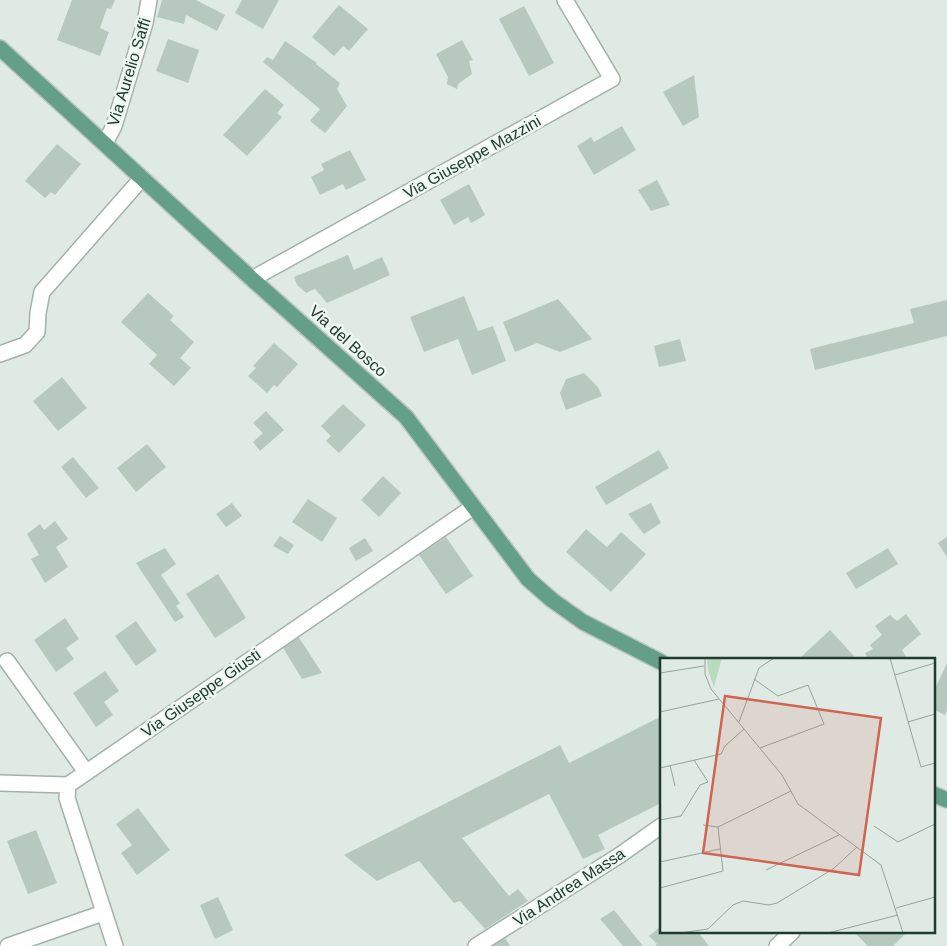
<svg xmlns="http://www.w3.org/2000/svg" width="947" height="946" font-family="Arial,sans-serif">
<rect width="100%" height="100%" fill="#dfeae4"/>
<path fill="#b7c8bf" d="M 72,0 L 115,0 L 111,9 L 107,8 L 100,28 L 109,32 L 100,56 L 57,40 Z
M 162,0 L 196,0 L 225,15 L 217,31 L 186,15 L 184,24 L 157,17 Z
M 242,0 L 279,0 L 263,29 L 235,13 Z
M 339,5 L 368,29 L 349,51 L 343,46 L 334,56 L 312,37 Z
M 524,6 L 554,63 L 529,76 L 499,19 Z
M 168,39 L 199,50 L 188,83 L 156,71 Z
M 462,40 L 473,60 L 469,61 L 472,74 L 458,84 L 457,89 L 447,84 L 448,77 L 436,54 Z
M 285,41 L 317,63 L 316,64 L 340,83 L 337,89 L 347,106 L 325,133 L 310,121 L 320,109 L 263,62 L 267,57 L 273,60 Z
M 694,75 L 699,117 L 683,126 L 663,92 Z
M 265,89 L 284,105 L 277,113 L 282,117 L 247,156 L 223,135 Z
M 622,126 L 636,150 L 594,175 L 577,146 L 591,137 L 594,142 Z
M 57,144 L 81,164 L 55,195 L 51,192 L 45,198 L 25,181 Z
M 350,150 L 366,180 L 346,190 L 343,184 L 320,195 L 311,177 L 324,170 L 321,164 Z
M 657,180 L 670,205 L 651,211 L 638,190 Z
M 469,184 L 485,215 L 471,223 L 468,217 L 454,225 L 440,200 Z
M 348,255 L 354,270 L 382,257 L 390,275 L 327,303 L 315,289 L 306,293 L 297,285 L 294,277 Z
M 148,293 L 174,316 L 170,320 L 194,342 L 180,358 L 191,368 L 174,386 L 149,364 L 157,355 L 121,322 Z
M 464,296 L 478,331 L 493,326 L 506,361 L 472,375 L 458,339 L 424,352 L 410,317 Z
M 558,299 L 592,339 L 560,352 L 537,343 L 515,352 L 503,322 Z
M 947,300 L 947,336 L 815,370 L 810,349 L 914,323 L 910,309 Z
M 680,339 L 686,361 L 659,367 L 654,346 Z
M 274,343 L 298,364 L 277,387 L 274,385 L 267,393 L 248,376 L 256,368 L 253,366 Z
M 584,373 L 598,387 L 602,396 L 566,410 L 560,393 L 566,379 Z
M 62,377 L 87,408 L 58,431 L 33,401 Z
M 343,404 L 366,425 L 339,453 L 326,441 L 331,436 L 321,426 Z
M 266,411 L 284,430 L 260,451 L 253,442 L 263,433 L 253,423 Z
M 147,444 L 166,467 L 136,492 L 117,468 Z
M 659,450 L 669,468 L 606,505 L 595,487 Z
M 73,457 L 99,488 L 86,498 L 61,467 Z
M 383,476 L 401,493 L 379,517 L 361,500 Z
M 308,499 L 337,518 L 322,542 L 292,522 Z
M 232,503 L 242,516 L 226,527 L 216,514 Z
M 651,503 L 661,523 L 644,534 L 628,514 Z
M 55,521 L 68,539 L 56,547 L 68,567 L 45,583 L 31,559 L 39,555 L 27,534 L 40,524 L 44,530 Z
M 586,529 L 607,547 L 621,532 L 646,554 L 611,592 L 566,552 Z
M 280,536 L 294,545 L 288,554 L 273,546 Z
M 446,537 L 473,576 L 446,594 L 419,555 Z
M 947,537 L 947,557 L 938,543 Z
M 365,538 L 373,551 L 356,561 L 349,548 Z
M 165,548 L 176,564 L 161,575 L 180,603 L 176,606 L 184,617 L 175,622 L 136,563 Z
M 888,548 L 898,564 L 856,589 L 846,573 Z
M 218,574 L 246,618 L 215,638 L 186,594 Z
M 906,614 L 921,634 L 902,650 L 908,660 L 865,660 L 867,657 L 865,653 L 873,649 L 870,645 L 882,635 L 875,626 L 890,615 L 897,621 Z
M 65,618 L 79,639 L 66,648 L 74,659 L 56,672 L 34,640 Z
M 136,621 L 157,651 L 136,666 L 115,636 Z
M 830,630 L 854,656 L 849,660 L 802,660 L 800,658 Z
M 298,636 L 322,673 L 302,679 L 282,646 Z
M 947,663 L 947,710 L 945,715 L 933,709 L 933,693 Z
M 105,671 L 119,691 L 104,702 L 113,715 L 96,727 L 73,693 Z
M 660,717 L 661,803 L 598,835 L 605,849 L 583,859 L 549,794 L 462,838 L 509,896 L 518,889 L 528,901 L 485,929 L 460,901 L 454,903 L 419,861 L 377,881 L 344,855 L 560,745 L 569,763 Z
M 138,808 L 170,850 L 137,875 L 121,853 L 132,845 L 116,824 Z
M 36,830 L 57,883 L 28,894 L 7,841 Z
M 218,897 L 233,930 L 215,939 L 200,905 Z
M 614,910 L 643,946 L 623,946 L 600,919 Z
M 661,926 L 661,932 L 698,932 L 709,946 L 655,946 L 657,944 L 649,936 Z
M 854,932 L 904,932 L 905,934 L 893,946 L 868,946 Z
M 503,935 L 510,946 L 485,946 Z"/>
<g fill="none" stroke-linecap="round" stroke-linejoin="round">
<defs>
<path id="minor" d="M 105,143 L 114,126 L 145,23 L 149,0
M 252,279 L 612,79 L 565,0
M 0,354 L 25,345 L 37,332 L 38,313 L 42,292 L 142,178
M 7,661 L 86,772
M 0,783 L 68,785
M 8,946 L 103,913
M 115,946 L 67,798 L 68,785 L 473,507
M 476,946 L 620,855 L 661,826
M 777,946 L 792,932"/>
<path id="major" d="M 0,48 L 252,279 L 406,417 L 528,579 L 552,600 L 583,622 L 661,662
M 933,794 L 947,800"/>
</defs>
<use href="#minor" stroke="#a2b2aa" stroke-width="18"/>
<use href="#major" stroke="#bcc4c1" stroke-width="18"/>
<use href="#minor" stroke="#fff" stroke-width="15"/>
<use href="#major" stroke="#649f89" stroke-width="15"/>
</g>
<g text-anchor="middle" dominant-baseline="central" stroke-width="5" stroke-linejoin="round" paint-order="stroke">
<g font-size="16" fill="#203a30" stroke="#eff7f2">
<text transform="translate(129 72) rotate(-73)">Via Aurelio Saffi</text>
<text transform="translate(472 157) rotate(-29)">Via Giuseppe Mazzini</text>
<text transform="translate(348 341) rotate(42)">Via del Bosco</text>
<text transform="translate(201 693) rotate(-35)">Via Giuseppe Giusti</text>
<text transform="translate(569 887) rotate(-33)">Via Andrea Massa</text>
</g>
</g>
<g transform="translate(660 658)">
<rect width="275" height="275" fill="#dfeae4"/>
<path d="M 47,0 L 62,0 L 54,29 L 48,12 Z" fill="#b8dbbd"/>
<path fill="none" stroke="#93a49c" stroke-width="1" d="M 45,0 L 45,16 L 51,31 L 122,117 L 138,146 L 221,207 L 243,275M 230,0 L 261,109 L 275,105M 0,15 L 44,8M 235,17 L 275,5M 94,21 L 118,38 L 148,27 L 164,66 L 100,90M 0,54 L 59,41M 79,64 L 99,10 L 114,0M 248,64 L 275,56M 10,107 L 15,128M 0,110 L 61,96 L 65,88 L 84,71M 0,162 L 21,158 L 40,127 L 48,124 L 34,102M 43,167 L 58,169M 214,168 L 238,184 L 275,166M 0,204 L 60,191M 106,212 L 179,177M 0,230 L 63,213 L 58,169 L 131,133M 236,250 L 275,239M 20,275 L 48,271 L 73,247 L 83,243 L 109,247 L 117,245 L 173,211 L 197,189M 168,275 L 238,257"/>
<path fill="#d16451" fill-opacity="0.15" stroke="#d16451" stroke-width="2.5" d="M 65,38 L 221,60 L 199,217 L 43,195 Z"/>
<rect width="275" height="275" fill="none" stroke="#203a30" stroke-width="2.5"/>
</g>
</svg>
